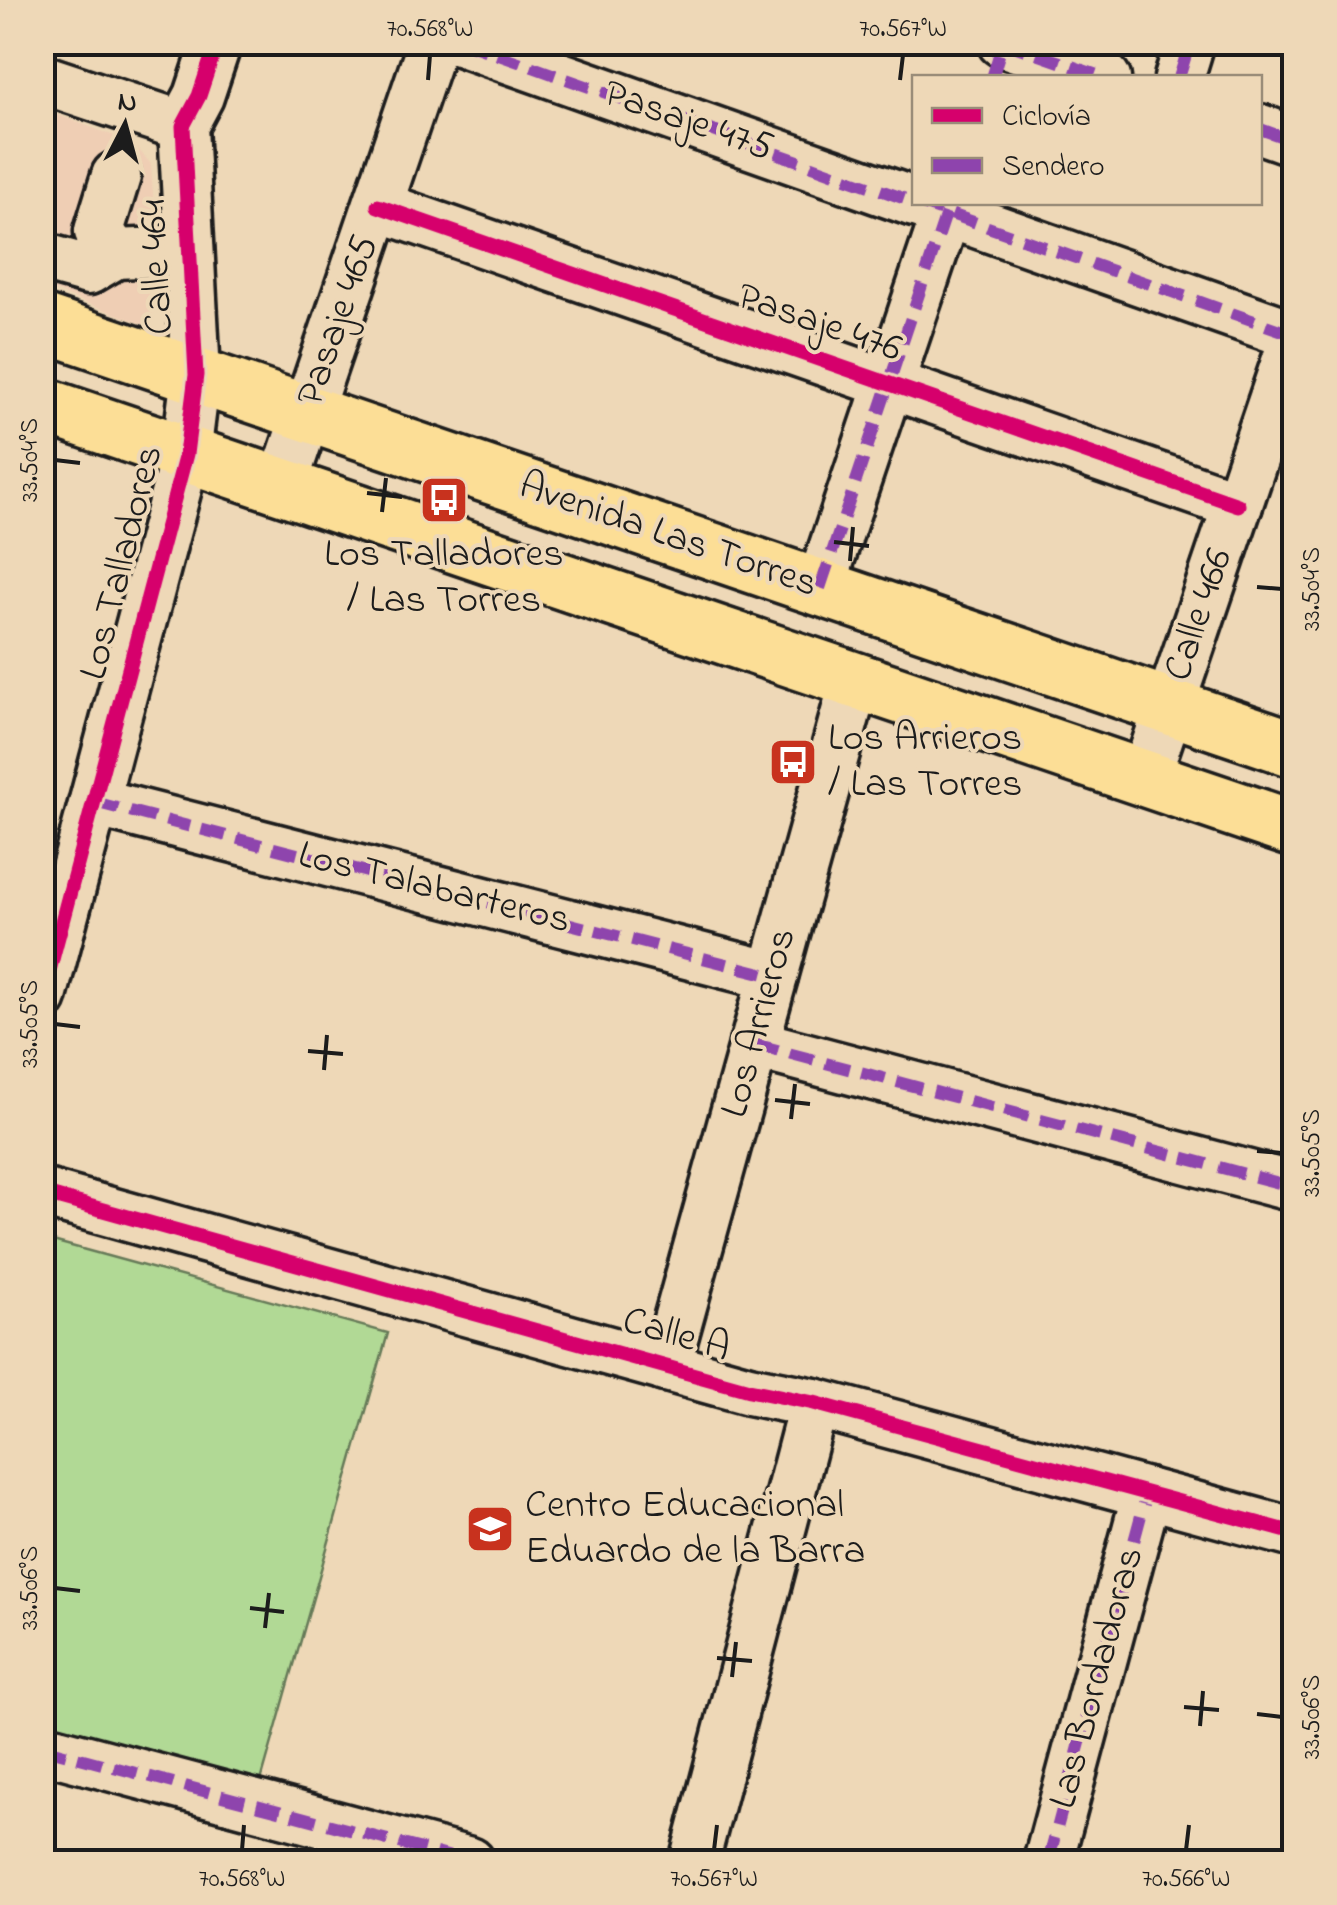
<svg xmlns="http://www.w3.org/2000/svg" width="1337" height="1905" viewBox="0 0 1337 1905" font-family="'Indie Flower',sans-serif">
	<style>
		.built { fill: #efceb4 }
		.green { fill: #b1d995; stroke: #667a58; stroke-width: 2.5 }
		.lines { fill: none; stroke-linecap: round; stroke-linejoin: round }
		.minor-casing { stroke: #1c1c1c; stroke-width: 55 }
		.major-casing { stroke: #1c1c1c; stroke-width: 62 }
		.minor { stroke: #eed8b7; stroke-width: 48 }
		.major { stroke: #fcde96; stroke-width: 55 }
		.quiet { stroke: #8e44ad; stroke-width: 12; stroke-dasharray: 25 12; stroke-linecap: butt }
		.cycleway-casing { stroke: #eed8b7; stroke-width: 21 }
		.cycleway { stroke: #d6006c; stroke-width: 15 }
		.ticks { fill: none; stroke: #1c1c1c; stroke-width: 4 }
		.labels { text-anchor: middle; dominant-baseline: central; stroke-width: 8; stroke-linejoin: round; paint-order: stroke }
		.street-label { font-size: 40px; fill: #1c1c1c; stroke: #eed8b7 }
		.poi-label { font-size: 40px; fill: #1c1c1c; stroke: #eed8b7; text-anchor: start }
		.neatline { fill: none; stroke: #1c1c1c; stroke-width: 4 }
		.ticks-label { font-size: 25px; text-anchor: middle; fill: #1c1c1c }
	</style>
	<rect width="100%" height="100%" fill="#eed8b7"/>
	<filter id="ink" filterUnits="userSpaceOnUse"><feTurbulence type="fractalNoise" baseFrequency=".01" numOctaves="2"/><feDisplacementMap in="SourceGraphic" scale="20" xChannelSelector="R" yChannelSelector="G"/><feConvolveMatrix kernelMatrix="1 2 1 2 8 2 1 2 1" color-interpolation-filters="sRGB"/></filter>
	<g filter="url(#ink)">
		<path class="built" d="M42,109L133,143L151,164L160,305L143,324L43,287Z"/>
		<path class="green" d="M42,1238L388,1333L261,1781L43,1725Z"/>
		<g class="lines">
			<g class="minor-casing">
				<g id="minor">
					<path d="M462,42L914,202"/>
					<path d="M1002,42L1106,78"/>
					<path d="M1179,78L1190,42"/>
					<path d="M42,79L183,126"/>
					<path d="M1260,129L1294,141"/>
					<path d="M917,202L1294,335"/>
					<path d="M378,206L1238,505"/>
					<path d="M115,254L99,231L116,176"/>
					<path d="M42,257L88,270L115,254L189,251"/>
					<path d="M282,486L433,42"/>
					<path d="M820,588L950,202"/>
					<path d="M1145,778L1294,339"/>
					<path d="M94,802L773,976"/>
					<path d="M42,997L186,454L196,375L183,126L199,96L217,42"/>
					<path d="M754,1044L1294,1187"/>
					<path d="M42,1193L749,1390L814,1403L1294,1533"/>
					<path d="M665,1367L855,680"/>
					<path d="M42,1748L470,1862"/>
					<path d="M694,1862L814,1403"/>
					<path d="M1048,1862L1147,1493"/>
				</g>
			</g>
			<g class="major-casing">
				<g id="major">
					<path d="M42,323L1294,749"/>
					<path d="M42,405L1294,829"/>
				</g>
			</g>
			<use href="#minor" class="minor"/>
			<use href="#major" class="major"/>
			<g class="quiet">
				<path d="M462,42L914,202"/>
				<path d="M1002,42L1106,78"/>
				<path d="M992,78L1003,42"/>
				<path d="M1179,78L1190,42"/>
				<path d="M1260,129L1294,141"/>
				<path d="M917,202L1294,335"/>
				<path d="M820,588L950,202"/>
				<path d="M94,802L773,976"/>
				<path d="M754,1044L1294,1187"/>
				<path d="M42,1748L470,1862"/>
				<path d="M1048,1862L1147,1493"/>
			</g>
			<g class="cycleway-casing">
				<g id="cycleway">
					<path d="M378,206L1238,505"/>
					<path d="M42,997L186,454L196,375L183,126L199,96L217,42"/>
					<path d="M42,1193L749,1390L814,1403L1294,1533"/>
				</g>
			</g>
			<use href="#cycleway" class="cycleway"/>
		</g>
	</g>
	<path class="ticks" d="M428,80L430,55M900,80L903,55M55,460L80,463M367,493L402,497M382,512L386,478M834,542L869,546M850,561L853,527M1257,587L1282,589M55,1024L80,1027M308,1051L343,1054M324,1070L327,1035M775,1100L810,1104M791,1119L795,1084M1257,1151L1282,1153M55,1588L80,1591M250,1608L284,1612M265,1628L269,1593M717,1658L752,1661M732,1677L736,1642M1184,1707L1219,1710M1257,1714L1282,1717M1200,1726L1203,1691M242,1850L244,1825M714,1850L717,1825M1186,1850L1189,1825"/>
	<defs>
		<g id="bus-square" transform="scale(2.5)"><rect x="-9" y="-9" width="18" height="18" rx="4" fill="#c8321e" stroke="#eed8b7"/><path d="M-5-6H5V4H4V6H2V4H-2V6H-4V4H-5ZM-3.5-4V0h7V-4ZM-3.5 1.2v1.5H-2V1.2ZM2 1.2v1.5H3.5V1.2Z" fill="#fff"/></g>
		<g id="school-square" transform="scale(2.5)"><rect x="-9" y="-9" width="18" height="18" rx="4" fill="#c8321e" stroke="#eed8b7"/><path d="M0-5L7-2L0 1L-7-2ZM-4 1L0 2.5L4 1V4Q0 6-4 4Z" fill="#fff"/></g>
	</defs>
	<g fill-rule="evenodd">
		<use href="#bus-square" x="444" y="500"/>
		<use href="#bus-square" x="793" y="762"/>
		<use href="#school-square" x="490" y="1529"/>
	</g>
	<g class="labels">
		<g class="street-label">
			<text transform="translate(688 122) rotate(19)">Pasaje 475</text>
			<text transform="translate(158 267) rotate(-93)">Calle 464</text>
			<text transform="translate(339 321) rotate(-71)">Pasaje 465</text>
			<text transform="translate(819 324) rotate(19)">Pasaje 476</text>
			<text transform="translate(668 536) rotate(19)">Avenida Las Torres</text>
			<text transform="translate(123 563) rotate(-76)">Los Talladores</text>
			<text transform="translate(1200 615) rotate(-71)">Calle 466</text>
			<text transform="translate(434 889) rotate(14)">Los Talabarteros</text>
			<text transform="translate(760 1023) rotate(-75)">Los Arrieros</text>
			<text transform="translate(676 1336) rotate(16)">Calle A</text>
			<text transform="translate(1098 1678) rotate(-75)">Las Bordadoras</text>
		</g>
		<g class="poi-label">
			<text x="444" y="555" text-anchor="middle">Los Talladores<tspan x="444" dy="46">/ Las Torres</tspan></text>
			<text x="828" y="739">Los Arrieros<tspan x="828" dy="46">/ Las Torres</tspan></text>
			<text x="525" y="1506">Centro Educacional<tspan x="525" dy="46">Eduardo de la Barra</tspan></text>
		</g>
	</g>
	<rect width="1337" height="1905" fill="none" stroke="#eed8b7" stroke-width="110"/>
	<rect x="912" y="75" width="350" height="130" fill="#eed8b7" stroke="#9a8d79" stroke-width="2.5"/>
	<rect x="932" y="108" width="50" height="15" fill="#d6006c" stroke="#9a8d79" stroke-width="2.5"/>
	<text x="1002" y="125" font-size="30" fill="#1c1c1c">Ciclovía</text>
	<rect x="932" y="158" width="50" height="15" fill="#8e44ad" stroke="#9a8d79" stroke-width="2.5"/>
	<text x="1002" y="175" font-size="30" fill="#1c1c1c">Sendero</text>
	<g transform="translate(125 125) rotate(6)" stroke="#eed8b7" stroke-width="8" paint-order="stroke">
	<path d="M0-8L18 38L0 25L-18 38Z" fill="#1c1c1c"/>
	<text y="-15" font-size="28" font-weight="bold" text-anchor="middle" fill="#1c1c1c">N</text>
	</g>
	<rect x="55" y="55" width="1227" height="1795" class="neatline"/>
	<g class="ticks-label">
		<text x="430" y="36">70.568°W</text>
		<text x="903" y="36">70.567°W</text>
		<text transform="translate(28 460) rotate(-90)" y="9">33.504°S</text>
		<text transform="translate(1310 589) rotate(-90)" y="9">33.504°S</text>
		<text transform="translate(28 1024) rotate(-90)" y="9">33.505°S</text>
		<text transform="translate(1310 1153) rotate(-90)" y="9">33.505°S</text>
		<text transform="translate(28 1588) rotate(-90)" y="9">33.506°S</text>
		<text transform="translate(1310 1717) rotate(-90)" y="9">33.506°S</text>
		<text x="242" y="1886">70.568°W</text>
		<text x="714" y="1886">70.567°W</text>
		<text x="1186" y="1886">70.566°W</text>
	</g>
</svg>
